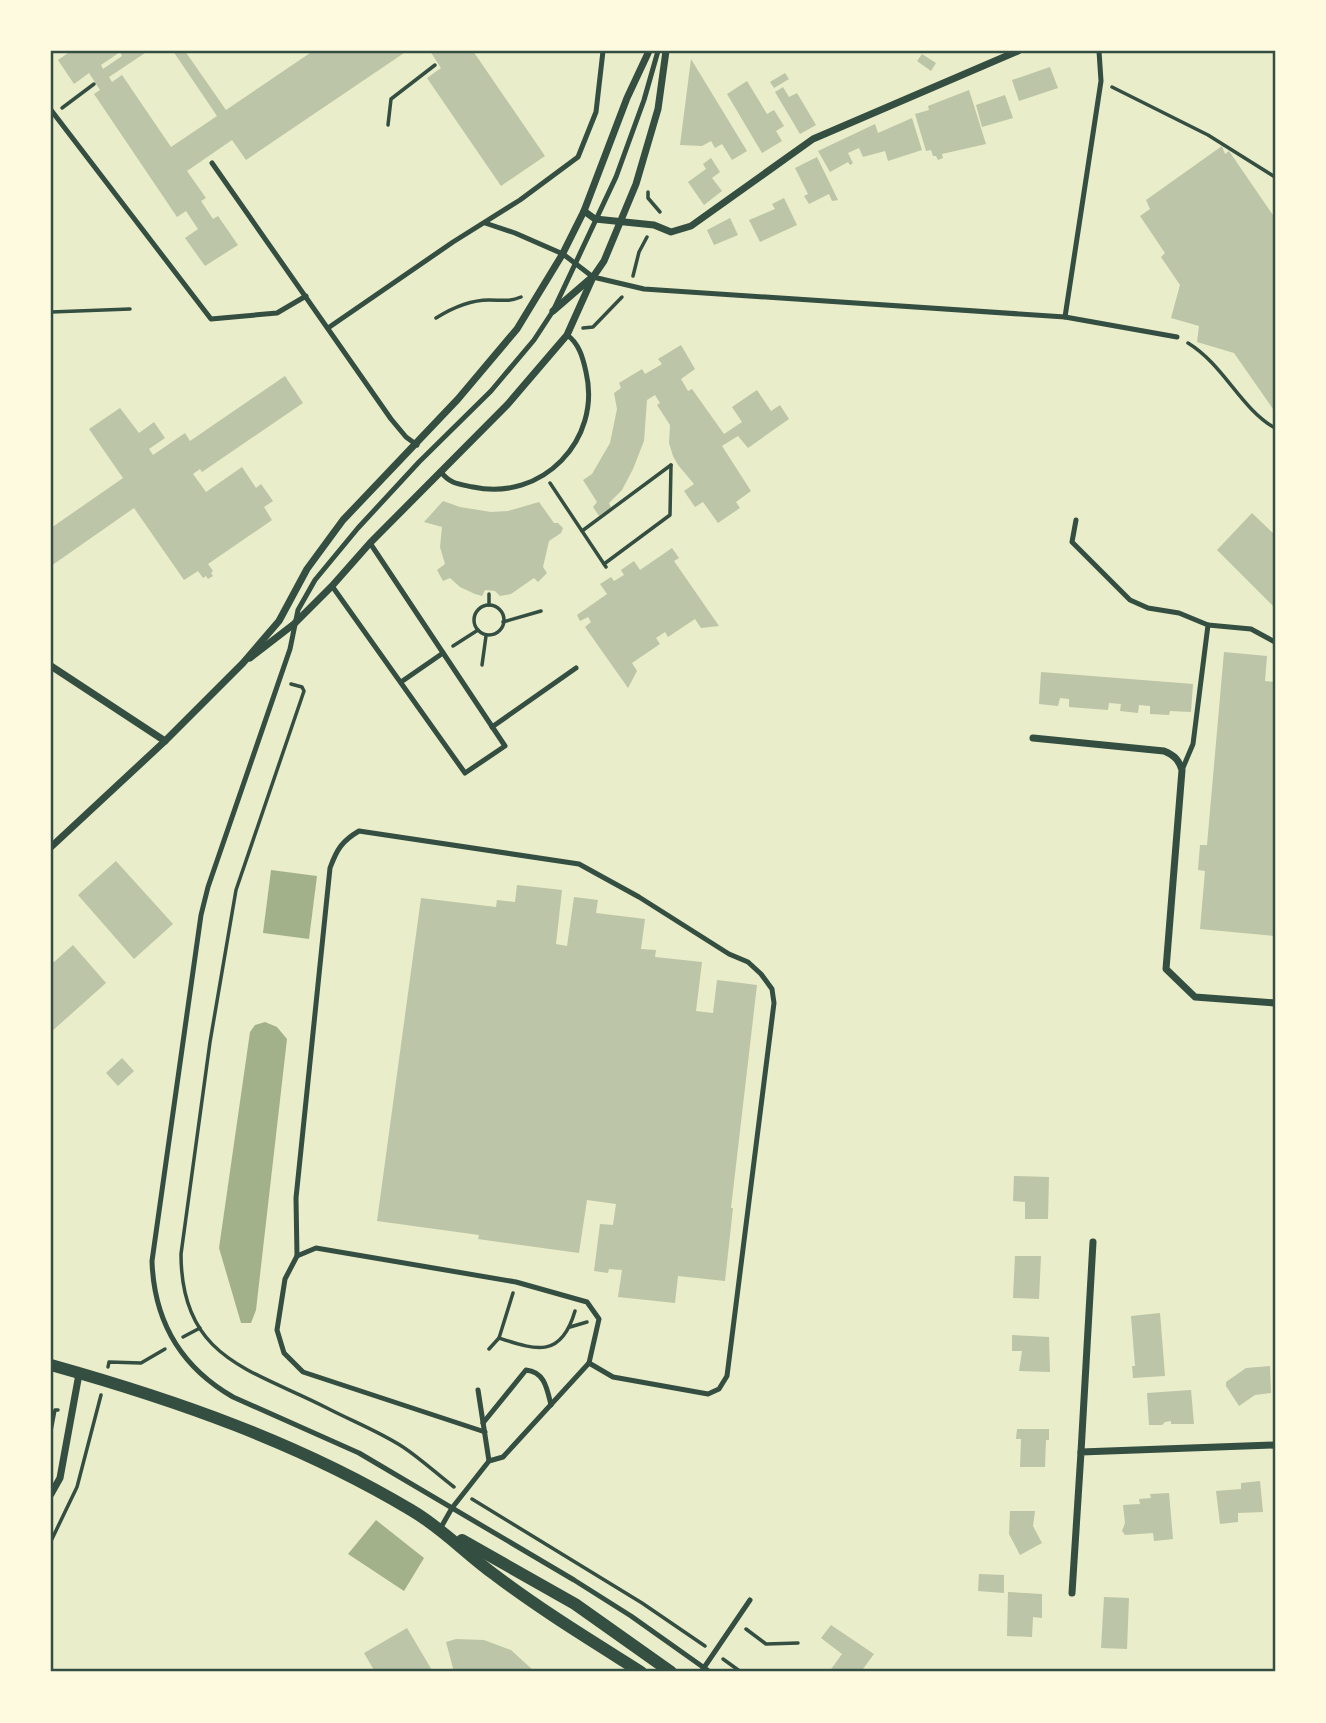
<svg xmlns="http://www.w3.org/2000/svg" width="1326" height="1723" viewBox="0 0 1326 1723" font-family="Raleway,sans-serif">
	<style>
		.water { fill: #a3b18a }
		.building { fill: #bcc5a7; fill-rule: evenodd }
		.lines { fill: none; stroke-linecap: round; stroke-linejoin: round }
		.path { stroke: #344e41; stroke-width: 3.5 }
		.service { stroke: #344e41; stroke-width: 5 }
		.minor { stroke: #344e41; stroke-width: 7 }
		.tertiary { stroke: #344e41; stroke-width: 12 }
		.neatline { fill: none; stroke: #344e41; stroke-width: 2.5 }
	</style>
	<rect width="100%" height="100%" fill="#e9edc9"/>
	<g class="water">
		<path d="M271,870L317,876L309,939L263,933Z"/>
		<path d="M265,1022L277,1027L287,1039L256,1310L251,1323H241L219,1248L250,1032L255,1025Z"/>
		<path d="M376,1520L424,1558L404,1591L348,1554Z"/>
	</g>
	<g class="building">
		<path d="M71,51H148L109,77L112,82L122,75L171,147L217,116L173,51H185L226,110L313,51H407L246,160L232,140L187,171L206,198L201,201L213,219L218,216L238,245L205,266L185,238L198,229L186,211L177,217L94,94L100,90L89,73L74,84L58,60ZM120,52L122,56L103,69L101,65Z"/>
		<path d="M430,51H473L545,156L501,186L427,78L441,68Z"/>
		<path d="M922,54L936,63L931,71L917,61Z"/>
		<path d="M691,59L747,151L732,160L722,144L715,148L711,141L702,146L680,145Z"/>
		<path d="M1050,67L1058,88L1019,101L1012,80Z"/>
		<path d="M785,73L789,79L774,88L770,82Z"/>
		<path d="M747,81L767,114L774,110L784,126L776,131L782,141L762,153L727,94Z"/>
		<path d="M783,87L789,97L797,93L816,125L800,134L775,92Z"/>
		<path d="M969,90L986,144L942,154L943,158L938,160L936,156H933L931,150L926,151L915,114L929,110L928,106Z"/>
		<path d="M1005,95L1013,118L982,127L976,105Z"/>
		<path d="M912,118L922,150L888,161L885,151L863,157L859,148L848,153L853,163L850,165L848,162L830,172L818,151L875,124L878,133Z"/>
		<path d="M1222,146L1225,154L1229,151L1275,218V408L1273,409L1234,353L1197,342L1199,326L1171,318L1180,285L1161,257L1165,253L1140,216L1150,209L1146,200Z"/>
		<path d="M817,157L838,200L832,201L829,194L809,204L804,196L808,194L795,168Z"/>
		<path d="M711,158L720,172L712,178L722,191L704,205L688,182L706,169L703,164Z"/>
		<path d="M784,198L797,225L760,242L749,220L775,209L772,204Z"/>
		<path d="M730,218L738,235L714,245L707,230Z"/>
		<path d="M681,345L695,369L681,379L688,391L692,389L724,434L742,422L732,407L757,390L771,411L780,405L789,419L748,448L738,436L722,446L751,491L736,502L740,508L718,523L703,502L695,507L684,491L694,484L678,465L673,456L669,443L670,425L657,405L660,403L655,395L647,400L644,441L633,469L622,490L609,503L611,508L599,516L593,507L597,502L583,480L592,474L610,443L617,409L614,393L621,388L619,383L642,369L645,374L662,364L658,359Z"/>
		<path d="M285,376L303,403L202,472L200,469L193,474L206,492L242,467L256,488L261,484L273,501L264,507L272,520L208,564L213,571L211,573L213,576L208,579L206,576L203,578L198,571L184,580L134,508L51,566V528L123,478L89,429L120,408L139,433L154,422L165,438L149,449L153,455L185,433L190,441Z"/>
		<path d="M443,501L460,507L491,512L508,511L539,502L554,523H558L563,528L561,533L549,541L543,567L547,573L538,582L534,578L511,594L500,596L495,591L485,590L482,596L475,594L460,587L450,578L443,581L437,570L445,564L440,547L442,527L424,522Z"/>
		<path d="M1252,513L1275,535V608L1217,550Z"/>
		<path d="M672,548L679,558L674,561L719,626L701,628L695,619L668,637L665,632L656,638L660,644L632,663L637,671L628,688L585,627L591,622L588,617L580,621L577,615L607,594L600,584L611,577L614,581L624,575L621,570L634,561L640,570Z"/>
		<path d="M1224,652L1267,656L1265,681L1275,682V936L1200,929L1205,871L1198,870L1200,845H1207Z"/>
		<path d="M1041,672L1193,684L1191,712L1170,711L1169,715L1150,714V706L1139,705L1138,713L1120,711L1121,704L1109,703L1108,710L1069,707V699L1060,698L1058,706L1039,704Z"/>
		<path d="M116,861L173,924L134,959L78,895Z"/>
		<path d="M517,885L562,890L556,944L567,946L574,897L598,900L596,913L645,919L641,949L656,950L655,957L702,962L696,1011L713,1013L717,980L757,985L731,1208H733L725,1281L678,1276L675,1303L618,1297L622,1270L609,1269L608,1273L594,1271L600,1224L613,1225L616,1204L587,1200L579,1253L478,1239L479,1235L377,1221L421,898L496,907L497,900L515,902Z"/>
		<path d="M73,945L106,983L51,1032V959L54,962Z"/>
		<path d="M122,1058L134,1071L118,1086L106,1073Z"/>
		<path d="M1014,1176L1049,1177L1048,1219H1025V1202L1013,1201Z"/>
		<path d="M1015,1256H1041L1039,1299L1013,1298Z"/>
		<path d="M1160,1313L1165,1376L1133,1378L1132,1366H1135L1131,1316Z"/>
		<path d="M1012,1335L1049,1337L1050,1372L1019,1371L1022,1351H1012Z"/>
		<path d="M1270,1366L1271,1393L1255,1395L1239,1406L1226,1386V1382L1246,1368Z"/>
		<path d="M1191,1390L1194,1424H1171V1421L1165,1422L1162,1425H1149L1147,1393Z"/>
		<path d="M1017,1429H1049V1440H1046L1045,1467H1020L1021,1439H1016Z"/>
		<path d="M1260,1481L1263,1512L1238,1513V1522L1220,1524L1216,1491L1241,1489V1483Z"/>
		<path d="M1169,1493L1173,1539L1154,1541L1153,1533L1125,1535L1122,1531L1125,1523L1123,1505L1140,1504L1139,1499L1151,1498L1150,1494Z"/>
		<path d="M1010,1511H1035L1033,1526L1042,1543L1020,1555L1009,1534Z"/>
		<path d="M979,1574L1004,1575V1593L978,1591Z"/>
		<path d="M1008,1592L1042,1594V1618L1033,1617L1032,1637L1007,1636Z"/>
		<path d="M1104,1597L1129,1598L1127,1649L1101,1648Z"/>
		<path d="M831,1625L874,1654L863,1669L867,1672H829L842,1654L821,1638Z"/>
		<path d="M407,1628L433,1672H375L364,1653Z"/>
		<path d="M456,1639L484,1640L511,1650L535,1672H454L446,1642Z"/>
	</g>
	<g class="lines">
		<g class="path">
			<path d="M1112,87L1208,135L1275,177"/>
			<path d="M62,108L94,84"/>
			<path d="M388,125L391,99L435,65"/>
			<path d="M648,192V198L660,212"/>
			<path d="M633,276L639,252L647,237"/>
			<path d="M51,312L130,309"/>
			<path d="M436,318C452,308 469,300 489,300C502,300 509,302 521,297"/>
			<path d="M583,328L593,327L622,297"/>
			<path d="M1188,343C1224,365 1241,409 1275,428"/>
			<path d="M550,483L606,567"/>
			<path d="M582,531L671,465"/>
			<path d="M604,564L670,515L671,465"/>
			<path d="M489,605V594"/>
			<circle cx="489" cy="620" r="15"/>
			<path d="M503,622L541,611"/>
			<path d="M453,646L478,630"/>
			<path d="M482,665L486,636"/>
			<path d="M291,684L302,687L304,691L236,890L210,1042L181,1254C181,1359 251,1369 327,1408C352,1421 380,1432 403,1447C421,1459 437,1474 454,1487"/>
			<path d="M570,1327L587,1322"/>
			<path d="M183,1337L200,1328"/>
			<path d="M499,1338L513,1293"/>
			<path d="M489,1349L499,1338C536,1350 561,1359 575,1311"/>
			<path d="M108,1367L109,1362L141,1363L165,1349"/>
			<path d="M51,1431L55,1410H58"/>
			<path d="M472,1499L642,1603L705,1646"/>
			<path d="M51,1541L77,1487L101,1395"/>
			<path d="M746,1629L766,1644L798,1643"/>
			<path d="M723,1659L741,1672"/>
		</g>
		<g class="service">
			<path d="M658,51L644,100L616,177L553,311L534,340L491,391L419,462L358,528L315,580L298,610L290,649L208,887L201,915L152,1261C154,1321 181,1367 233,1397L359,1453L574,1580L631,1616L710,1672"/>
			<path d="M51,110L211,319L277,313L306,296"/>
			<path d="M212,163L391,419L406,437L417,445"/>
			<path d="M485,223L515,233L563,254L593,277L644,289L1065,317L1177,337"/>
			<path d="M1065,317L1101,81L1099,51"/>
			<path d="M328,328L453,242L520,200L578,157L596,112L603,51"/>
			<path d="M441,472C450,484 459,484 473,487C542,502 602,440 586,372C583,358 579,343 567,335"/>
			<path d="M1076,520L1072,542L1130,600L1148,608L1179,613L1208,625L1193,744L1182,770"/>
			<path d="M332,586L465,773L505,746L370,543"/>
			<path d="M1208,625L1251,629L1275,642"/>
			<path d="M401,682L443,653"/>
			<path d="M492,727L576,668"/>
			<path d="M297,1256L316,1248L516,1282L587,1302L599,1319L589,1363"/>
			<path d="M478,1390L489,1461"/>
			<path d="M483,1423L526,1370C545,1372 547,1389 551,1405"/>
			<path d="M440,1529L452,1508L489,1461L503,1457L589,1363L613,1377L708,1394L719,1389L727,1376L774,1003L772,989L761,974L748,962L729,954L639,897L579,864L359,831C342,841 337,849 330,868L296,1198L297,1256L285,1279L277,1330L284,1353L303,1372L485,1432"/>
			<path d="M701,1672L750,1600"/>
		</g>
		<g class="minor">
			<path d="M584,211L595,219L654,225L671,232L691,226L813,139L1018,51"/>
			<path d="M553,311L590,279"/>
			<path d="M250,658L294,624L332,586L370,543L508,404L567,335L593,277L604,261L636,184L658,109L666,51"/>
			<path d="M51,666L165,741"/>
			<path d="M1033,738L1164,751C1174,755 1179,760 1182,770L1166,969L1195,997L1275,1003"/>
			<path d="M51,847L165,741L243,663L279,621L307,569L343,520L458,399L517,329L562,255L584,211L627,98L649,51"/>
			<path d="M1081,1452L1093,1242"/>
			<path d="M51,1494L60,1478L79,1374"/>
			<path d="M1072,1593L1081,1452L1275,1445"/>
		</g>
		<g class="tertiary">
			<path d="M51,1365C176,1400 299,1443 411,1510C442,1528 466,1554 495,1575C541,1610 592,1641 641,1672"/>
			<path d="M462,1540L575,1604L671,1672"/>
		</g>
	</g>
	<rect width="1326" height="1723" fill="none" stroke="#fefae0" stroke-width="105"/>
	<rect x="52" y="52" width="1222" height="1618" class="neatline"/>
</svg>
